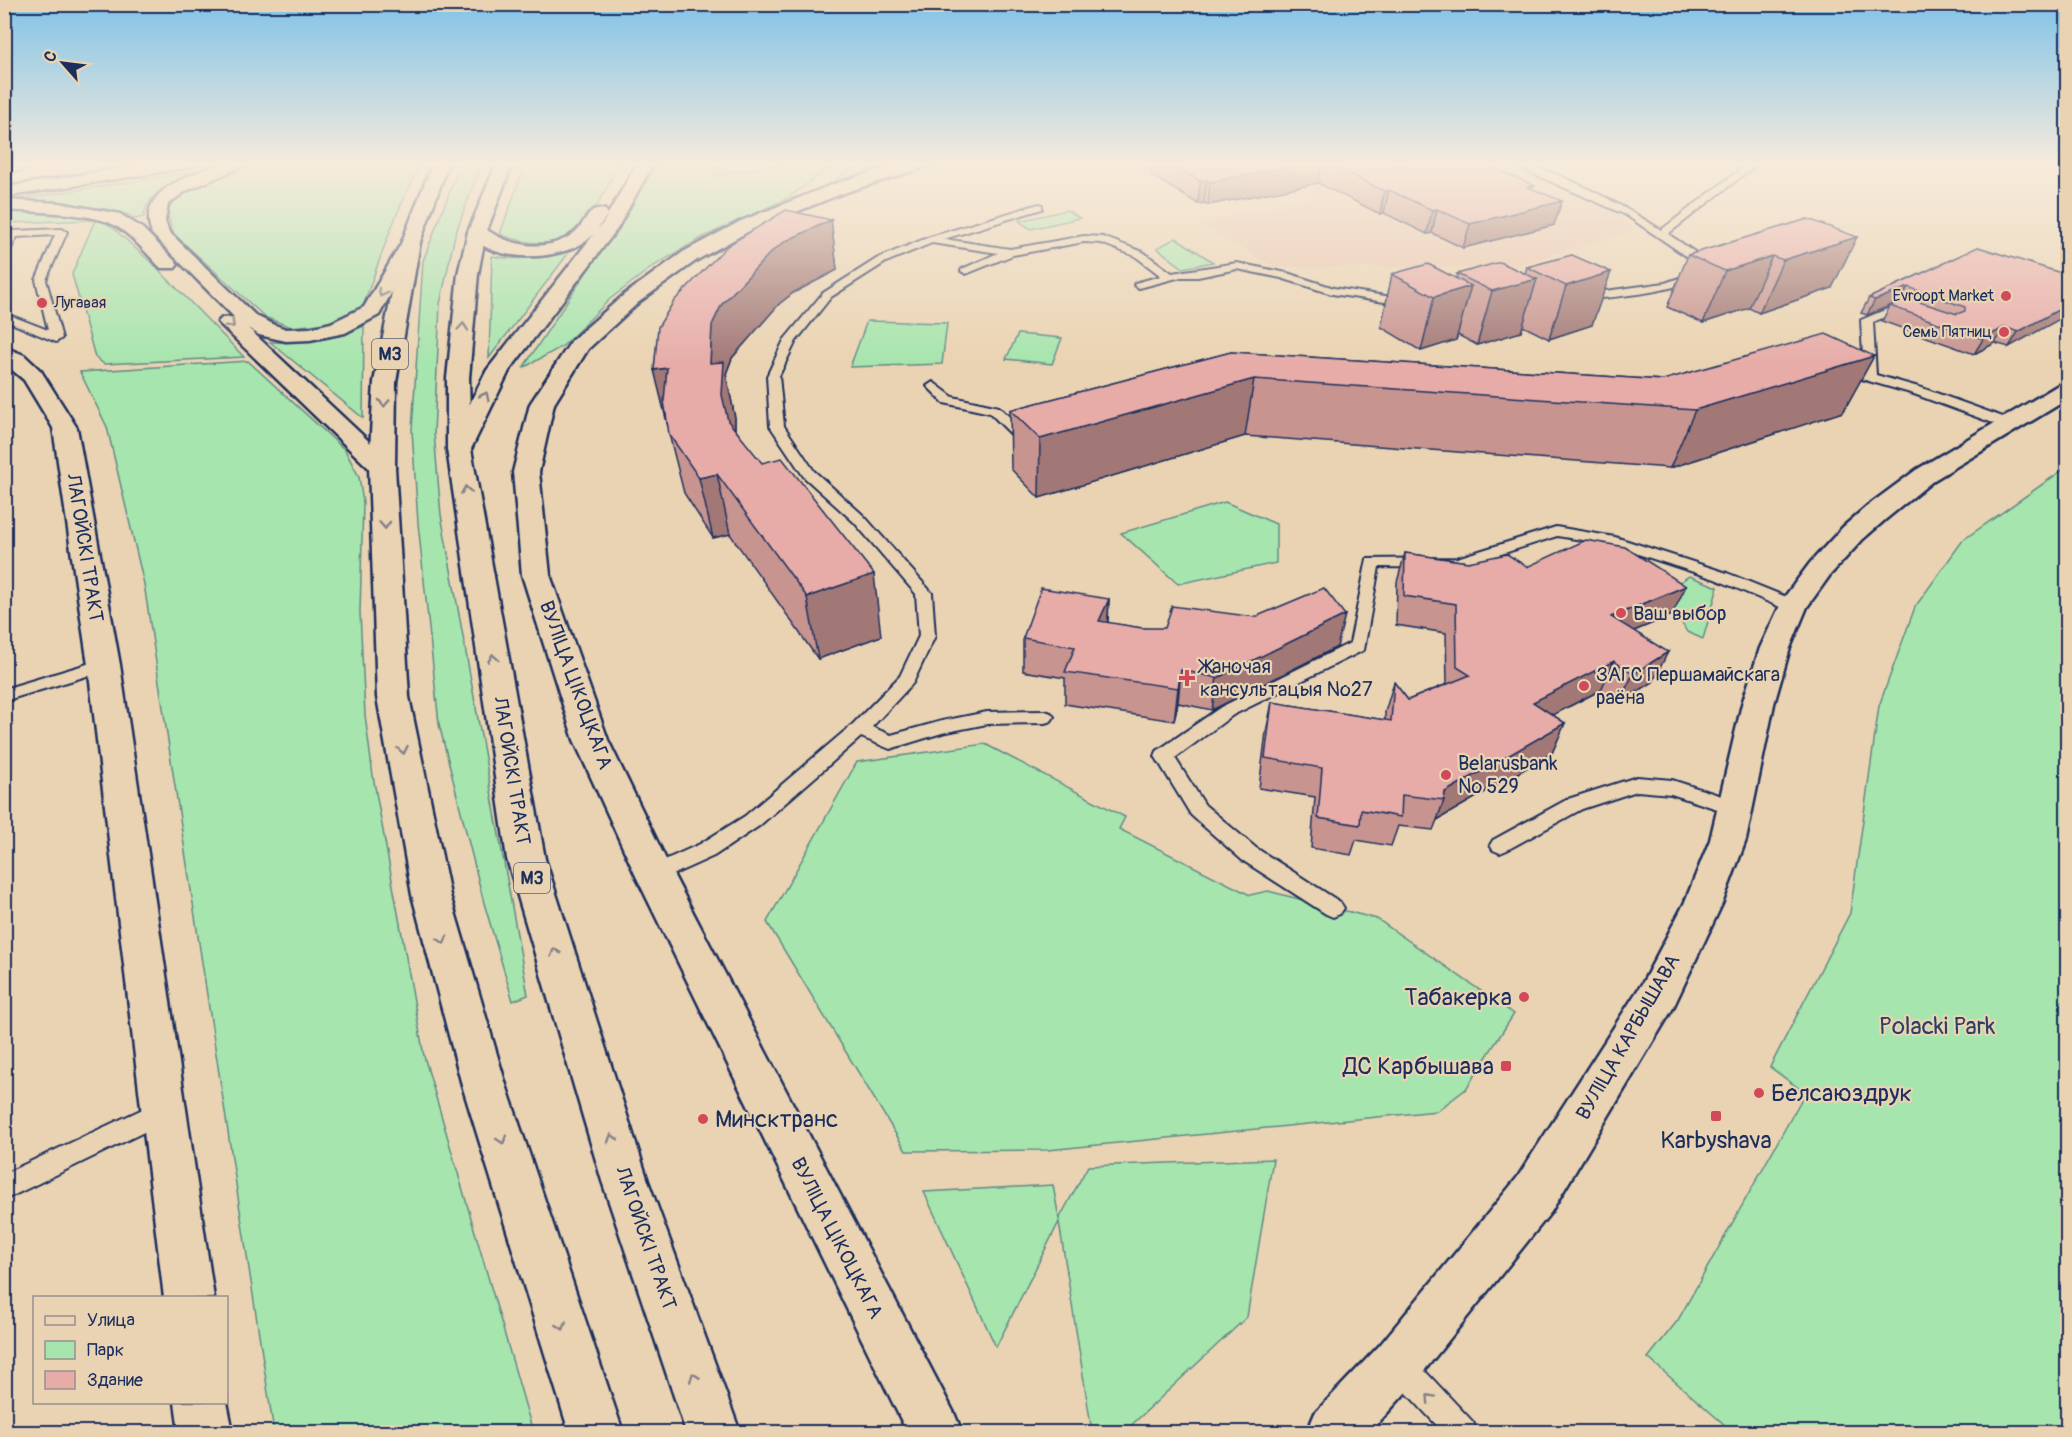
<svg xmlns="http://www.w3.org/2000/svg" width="2072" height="1437" viewBox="0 0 2072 1437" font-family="Pangolin,sans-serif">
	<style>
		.built { fill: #e9c7af }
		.green { fill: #a6e5ad; stroke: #608a86; stroke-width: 1.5 }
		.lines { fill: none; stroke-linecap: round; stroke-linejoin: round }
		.service-casing { stroke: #1b2f5e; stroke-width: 4 }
		.minor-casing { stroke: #1b2f5e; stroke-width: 5 }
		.secondary-casing { stroke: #1b2f5e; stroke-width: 5 }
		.primary-casing { stroke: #1b2f5e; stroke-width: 5 }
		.trunk-casing { stroke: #1b2f5e; stroke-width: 5 }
		.service { fill: #ead3b2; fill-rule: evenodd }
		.minor { fill: #ead3b2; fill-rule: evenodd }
		.secondary { fill: #ead3b2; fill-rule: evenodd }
		.primary { fill: #ead3b2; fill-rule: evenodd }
		.trunk { fill: #ead3b2; fill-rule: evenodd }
		.wall { fill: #c79490; stroke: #1b2f5e; stroke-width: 1.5 }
		.shaded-wall { fill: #a27876; stroke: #1b2f5e; stroke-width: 1.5 }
		.building { fill: #e7aca8; stroke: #1b2f5e; stroke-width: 1.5 }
		.oneway { stroke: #828188 }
		.poi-dot { fill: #d1495b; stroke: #ead3b2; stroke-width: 2 }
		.labels { text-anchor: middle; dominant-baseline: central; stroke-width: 4.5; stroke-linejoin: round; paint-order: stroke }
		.far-poi-label { font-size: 16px; fill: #1b2f5e; stroke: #ead3b2; text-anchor: end }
		.shield { fill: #ead3b2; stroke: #596077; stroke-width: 1.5 }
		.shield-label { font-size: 18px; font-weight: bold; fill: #1b2f5e }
		.street-label { font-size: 20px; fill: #1b2f5e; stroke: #ead3b2 }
		.poi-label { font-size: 20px; fill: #1b2f5e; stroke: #ead3b2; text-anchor: start }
		.near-poi-label { font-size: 24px; fill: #1b2f5e; stroke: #ead3b2; text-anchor: end }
		.near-park-label { font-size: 24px; fill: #294166; stroke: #ead3b2 }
	</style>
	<rect width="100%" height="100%" fill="#ead3b2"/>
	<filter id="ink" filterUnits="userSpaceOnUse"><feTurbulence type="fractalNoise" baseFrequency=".0167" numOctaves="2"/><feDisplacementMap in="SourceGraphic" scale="12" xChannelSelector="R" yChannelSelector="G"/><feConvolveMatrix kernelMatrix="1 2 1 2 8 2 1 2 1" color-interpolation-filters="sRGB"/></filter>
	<g filter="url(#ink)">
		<path class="built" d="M1388,162H1490L1531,174L1615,212L1635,230L1511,267H1275L1198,224L1310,197L1321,177Z"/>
		<g class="green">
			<path d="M253,162H423C396,207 380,259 362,309L346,318L328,323L291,327L265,317L174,234L167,214L172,199L192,185Z"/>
			<path d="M461,162H482L455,235L440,304L434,433L441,515L528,995L513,1001L484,903L439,724L418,523L412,430L423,261Z"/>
			<path d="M526,162H620C611,178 594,215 583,227C562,249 525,245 500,234Z"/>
			<path d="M659,162H715V175L793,162H837L788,198L701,238L652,267L610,299L563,346L523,368Z"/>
			<path d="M860,162H917L820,191Z"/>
			<path d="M206,170C185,179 145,190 144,217L135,219L126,214L107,209L14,200Z"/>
			<path d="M4,208L60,211L103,219L155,266L244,357L104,364L95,357L72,274L95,220L5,223Z"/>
			<path d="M1067,210L1080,218L1031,229L1019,221Z"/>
			<path d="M1176,238L1213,262L1183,268L1157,248Z"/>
			<path d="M570,251L489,358L492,256C518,261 544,258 570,251Z"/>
			<path d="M867,321L947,323L942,364L850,367Z"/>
			<path d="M364,326L363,418L270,342C304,344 333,340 364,326Z"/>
			<path d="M1018,334L1062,338L1052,364L1006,359Z"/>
			<path d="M248,361L345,450L359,477L363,503L360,612L365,715L373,776L398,913L424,1056L533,1432H274L144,584L107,427L80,372Z"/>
			<path d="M2067,467V1432H1733L1648,1358L1678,1320L1805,1093L1770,1067L1850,913L1879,706L1915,607L1963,540Z"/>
			<path d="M1225,502L1276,524V563L1178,584L1121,533Z"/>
			<path d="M1689,576L1718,587L1703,639L1687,632L1664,592Z"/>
			<path d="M985,744L1125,817L1119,829L1250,895L1268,891L1377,919L1514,1014L1466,1089L1437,1111L1048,1150L906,1151L767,922L857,762Z"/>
			<path d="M1273,1159L1247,1317L1124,1432H1092L1059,1222L996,1347L924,1192L1053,1185L1059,1219L1088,1166Z"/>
		</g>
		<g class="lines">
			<g class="service-casing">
				<g id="service">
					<path d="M1507,162C1545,162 1628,208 1661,230L1750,162H1760L1668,234L1717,267V271C1673,293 1626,296 1579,300L1575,299V295L1665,283L1705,269L1626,215Z"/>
					<path d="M1039,204L1042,205V209L944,239L1010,249L1084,236L1103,237L1143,252L1172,273L1237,263L1287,273L1334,288L1411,300L1417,303L1411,306L1332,294L1281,278L1237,269L1198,277H1181L1139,288L1134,285L1135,283L1161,276L1135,256L1101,243L1084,242L1013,255L966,274L961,271L962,269L998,253L932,243L886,262L831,297L796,341L779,376L784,426L814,471L864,516L932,593L935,636L913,683L872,727L891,735L942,721L987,712L1045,711L1051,713L1054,717L1051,721L1045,723L987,724L942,733L890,749L861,737L759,826L714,856L661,880L654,882L647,880L644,874L647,868L700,844L745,816L853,724L900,676L919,636L916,594L854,522L804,477L770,426L767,376L784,340L823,293L878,258L927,238Z"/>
					<path d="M62,229L67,232L46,280L62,338L56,342L4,320V313L48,330L36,280L55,235L17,237L8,254L4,255V242L10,232L14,231Z"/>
					<path d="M1899,304L1914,310L1908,313L1899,311L1873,322L1876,375L1922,388L2014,421L2016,424L2014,427H2004L1914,394L1837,372L1835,369L1841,365L1864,372L1861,320Z"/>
					<path d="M933,382L953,397L999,407L1026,433H1035L1037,436L1028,441H1018L990,413L944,403L927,386Z"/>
					<path d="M1556,527L1615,537L1727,573L1799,602L1801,606L1793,611L1787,610L1715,579L1607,544L1557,536L1458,568L1379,567L1364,650L1233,715L1175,758L1205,805L1256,848L1340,902L1344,908L1340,914L1333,917L1326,914L1242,860L1191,815L1155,756L1157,751L1221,707L1350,643L1367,559L1457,558Z"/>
					<path d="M104,659L110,661L113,665L110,669L4,701V689Z"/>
					<path d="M1637,777L1672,780L1743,803L1746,808L1743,813L1736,815L1671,794L1637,791L1582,809L1507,850L1500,853L1493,850L1490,845L1493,840L1568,799Z"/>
					<path d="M164,1099L173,1102L176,1110L173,1118L4,1200V1174Z"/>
					<path d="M1399,1350L1409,1354L1473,1422L1478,1432H1443L1389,1374L1385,1364L1389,1354Z"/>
				</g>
			</g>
			<g class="minor-casing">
				<g id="minor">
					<path d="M907,162H934L932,165L846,192L753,229L697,260L639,302L588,349L554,404L539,472L550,575L608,740L673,874L954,1413L962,1432H907L635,874L574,740L522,575L513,472L530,404L572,340L625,294L683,252L741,221L834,184Z"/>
					<path d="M4,347L24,355L41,371L77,428L120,665L214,1298H164L88,665L53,428L24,380L4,363Z"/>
					<path d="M226,1397L233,1432H179L175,1402H226Z"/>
				</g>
			</g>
			<g class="secondary-casing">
				<path id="secondary" d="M2068,382V399L1934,480L1886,519L1863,539L1830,575L1807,607L1790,648L1774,704L1746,840L1722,904L1673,1008L1551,1212L1416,1381L1370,1432H1307L1315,1413L1380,1345L1517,1178L1643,982L1684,904L1710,840L1742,704L1760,648L1783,599L1810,563L1843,527L1866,507L1916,470L2060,384Z"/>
			</g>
			<g class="primary-casing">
				<g id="primary">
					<path d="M477,226L484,228L486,232L478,274L469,378L471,449L545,859L648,1181L740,1432H686L602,1181L507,859L447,449V378L458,274L468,232L470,228Z"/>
					<path d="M411,236L418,238L420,242L396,382L395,467L409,697L450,895L506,1085L623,1432H569L462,1085L412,895L377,697L369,467L374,382L402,242L404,238Z"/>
				</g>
			</g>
			<g class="trunk-casing">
				<g id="trunk">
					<path d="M12,162H39L37,165L4,175V165Z"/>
					<path d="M158,162H199L191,167L4,197L6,187Z"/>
					<path d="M224,162H247L245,165L186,191L168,204L165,221L169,232L256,316L275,325L286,329L310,328L331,323L364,307L402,242L433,162H449L420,242L379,315L345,333L310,340L286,341L259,335L248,328L391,462L395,467L391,472L382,475L373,472L222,326L218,322L222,318L234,317L152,234C135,188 192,176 224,162Z"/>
					<path d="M497,162H513L487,230C512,247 549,253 574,233C582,227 585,217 592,211C596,208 601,209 605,210L608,214L597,230L603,223L638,162H654L617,229L509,371L471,449L468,454L459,456L450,454L447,449L487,370L594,234C568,262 491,266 468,232Z"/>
					<path d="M4,200L59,203L120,214L142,228L178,264L175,268H161C146,253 128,230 108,222C79,212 35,212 4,210Z"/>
				</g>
			</g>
			<use href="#service" class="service"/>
			<use href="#minor" class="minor"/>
			<use href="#secondary" class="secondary"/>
			<use href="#primary" class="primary"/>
			<use href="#trunk" class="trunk"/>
		</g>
		<g class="wall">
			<path d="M1152,162H1439L1534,190L1554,225L1463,248L1432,233L1427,234L1384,213L1380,214L1318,183L1208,205L1204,203L1198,204L1151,175Z"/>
			<path d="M1808,219L1832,288L1759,313L1749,308L1703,323L1667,307L1688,255Z"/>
			<path d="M831,220L837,270L793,293L779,304L732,358L726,374L735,418V429L881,636L818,659L730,534L713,538L684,493L669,434Z"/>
			<path d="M1978,247L2067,275L2009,347L1995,343L1974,354L1882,321L1890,306L1867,315L1861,313L1869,298Z"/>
			<path d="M1572,255L1592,325L1549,339L1523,326L1521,332L1477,345L1458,335L1456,340L1421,351L1381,327L1392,274L1456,279L1457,274L1525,273L1527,267Z"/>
			<path d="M1231,352L1663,380L1874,356L1843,412L1670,468L1245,436L1039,498L1011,469L1010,410Z"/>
			<path d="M1405,553L1468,562L1527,567L1672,615L1634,631L1653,682L1619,703L1601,690L1553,715L1565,723L1552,753L1437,820L1433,830L1398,826L1391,846L1356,840L1351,855L1311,848L1315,797L1259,788L1266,732L1272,702L1385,720V712L1394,682L1408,700L1447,684L1446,633L1396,625L1397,582Z"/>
			<path d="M1109,599L1108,623L1142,628L1337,647L1212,710L1178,703L1174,721L1065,704V678L1023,671V638Z"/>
		</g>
		<g class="shaded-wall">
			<path d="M1314,162H1322L1318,183L1208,205L1210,182Z"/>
			<path d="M1207,180L1204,203L1198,204L1200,181Z"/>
			<path d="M1389,190L1384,213L1380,214L1384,191Z"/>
			<path d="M1562,201L1554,225L1463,248L1470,224Z"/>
			<path d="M1437,209L1432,233L1427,234L1432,210Z"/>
			<path d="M831,220L837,270L793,293L779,304L732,358L726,374L735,418L734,452L710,363L712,325L722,304L771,252L786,241Z"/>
			<path d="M1857,237L1832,288L1759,313L1783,260Z"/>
			<path d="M1772,256L1749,308L1703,323L1725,271Z"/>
			<path d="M1611,272L1592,325L1549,339L1566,286Z"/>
			<path d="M1537,279L1521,332L1477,345L1492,291Z"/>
			<path d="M1471,286L1456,340L1421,351L1434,297Z"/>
			<path d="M1908,287L1900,302L1867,315L1875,300Z"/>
			<path d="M2067,305V315L2009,347L2018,332Z"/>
			<path d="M2005,327L1995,343L1974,354L1983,339Z"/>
			<path d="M1874,356L1843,412L1670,468L1695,410Z"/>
			<path d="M667,368L668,427L654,370Z"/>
			<path d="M1254,379L1245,436L1039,498L1040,439Z"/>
			<path d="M717,474L730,534L713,538L699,478Z"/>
			<path d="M874,574L881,636L818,659L807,597Z"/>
			<path d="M1686,586L1672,615L1598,646L1611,617Z"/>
			<path d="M1109,599L1107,631L1099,621Z"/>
			<path d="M1345,615L1337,647L1212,710L1217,678Z"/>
			<path d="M1668,652L1653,682L1619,703L1633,674Z"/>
			<path d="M1614,661L1601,690L1521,731L1533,702Z"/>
			<path d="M1181,670L1178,703L1174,721L1178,688Z"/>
			<path d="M1565,723L1552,753L1437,820L1444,800L1445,792Z"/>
		</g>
		<g class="building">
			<path d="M1168,162H1314L1210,182L1207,180L1200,181Z"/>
			<path d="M1325,162H1389L1396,165L1407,164L1408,162H1480L1535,186L1528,187L1562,201L1470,224L1437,209L1432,210L1389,190L1384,191Z"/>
			<path d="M786,210L831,220L786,241L771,252L722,304L712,325L710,363L724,362L722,395L728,421L762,463L782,458L874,574L807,597L717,474L699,478L669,434L664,401L667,368L654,370L658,327L674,301L727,246Z"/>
			<path d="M1808,219L1857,237L1783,260L1772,256L1725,271L1688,255Z"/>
			<path d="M1978,247L2067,275V305L2018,332L2005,327L1983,339L1890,306L1907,298L1957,314L1965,311V307L1908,287L1875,300L1869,298Z"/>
			<path d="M1572,255L1611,272L1566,286L1527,267Z"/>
			<path d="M1500,262L1537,279L1492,291L1457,274Z"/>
			<path d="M1428,264L1471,286L1434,297L1392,274Z"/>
			<path d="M1826,334L1874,356L1695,410L1254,379L1040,439L1010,410L1231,352L1663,380Z"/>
			<path d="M1586,540L1625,547L1686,586L1611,617L1668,652L1633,674L1614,661L1533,702L1565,723L1445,792L1444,800L1402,795L1401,817L1361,810L1360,825L1318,818L1322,768L1265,758L1272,702L1391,721L1394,682L1408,700L1470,675L1457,667L1456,604L1404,596L1405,553L1468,562L1507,554L1527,567Z"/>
			<path d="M1041,588L1109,599L1099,621L1142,628H1165L1172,606L1255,617L1324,588L1345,615L1217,678L1181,670L1178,688L1065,672L1075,647L1023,638Z"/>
		</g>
		<defs><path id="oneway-chevron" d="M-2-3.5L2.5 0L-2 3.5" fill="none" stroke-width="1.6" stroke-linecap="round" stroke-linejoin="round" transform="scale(1.5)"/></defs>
		<g class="oneway">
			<use href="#oneway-chevron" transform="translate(382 293) rotate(119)"/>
			<use href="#oneway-chevron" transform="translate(231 324) rotate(44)"/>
			<use href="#oneway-chevron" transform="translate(463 327) rotate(-85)"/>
			<use href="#oneway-chevron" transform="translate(485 396) rotate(-64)"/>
			<use href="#oneway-chevron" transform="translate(384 403) rotate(92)"/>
			<use href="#oneway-chevron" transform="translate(466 490) rotate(-99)"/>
			<use href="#oneway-chevron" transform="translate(385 525) rotate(87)"/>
			<use href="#oneway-chevron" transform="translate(493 658) rotate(-99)"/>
			<use href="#oneway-chevron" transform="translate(403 750) rotate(79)"/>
			<use href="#oneway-chevron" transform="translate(443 940) rotate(74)"/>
			<use href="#oneway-chevron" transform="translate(555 952) rotate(-107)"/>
			<use href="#oneway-chevron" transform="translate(612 1138) rotate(-107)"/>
			<use href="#oneway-chevron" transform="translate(502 1140) rotate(72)"/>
			<use href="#oneway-chevron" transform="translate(562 1326) rotate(72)"/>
			<use href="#oneway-chevron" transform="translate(694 1377) rotate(-109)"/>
			<use href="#oneway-chevron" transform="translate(1430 1398) rotate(-133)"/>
		</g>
	</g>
	<linearGradient id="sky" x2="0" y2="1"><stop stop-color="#82c3e7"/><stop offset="0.45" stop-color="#f6ebdc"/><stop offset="1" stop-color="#f6ebdc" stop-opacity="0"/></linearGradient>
	<rect width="2072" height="364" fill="url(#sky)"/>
	<g class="poi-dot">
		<circle cx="2006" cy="296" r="6"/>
		<circle cx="42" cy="303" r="6"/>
		<circle cx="2004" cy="332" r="6"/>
		<circle cx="1621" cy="613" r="6"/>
		<path d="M1184 669h6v6h6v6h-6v6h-6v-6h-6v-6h6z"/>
		<circle cx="1584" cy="686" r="6"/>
		<circle cx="1446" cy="775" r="6"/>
		<circle cx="1524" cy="997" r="6"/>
		<rect x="1500" y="1060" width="12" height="12" rx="3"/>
		<circle cx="1759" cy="1093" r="6"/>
		<rect x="1710" y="1110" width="12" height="12" rx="3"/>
		<circle cx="703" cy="1119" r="6"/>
	</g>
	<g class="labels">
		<g class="far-poi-label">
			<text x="1994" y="296">Evroopt Market</text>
			<text x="54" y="303" text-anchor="start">Лугавая</text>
			<text x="1992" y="332">Семь Пятниц</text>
		</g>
		<g class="shield">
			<rect x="372" y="339" width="36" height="30" rx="4.5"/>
			<rect x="514" y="863" width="36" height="30" rx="4.5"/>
		</g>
		<g class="shield-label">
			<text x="390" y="354">М3</text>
			<text x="532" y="878">М3</text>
		</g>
		<g class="street-label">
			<text transform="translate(85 548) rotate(81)">ЛАГОЙСКІ ТРАКТ</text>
			<text transform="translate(576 685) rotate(70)">ВУЛІЦА ЦІКОЦКАГА</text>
			<text transform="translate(512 771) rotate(81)">ЛАГОЙСКІ ТРАКТ</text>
			<text transform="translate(1628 1037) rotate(-60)">ВУЛІЦА КАРБЫШАВА</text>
			<text transform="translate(646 1238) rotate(71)">ЛАГОЙСКІ ТРАКТ</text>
			<text transform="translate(837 1238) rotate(63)">ВУЛІЦА ЦІКОЦКАГА</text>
		</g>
		<g class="poi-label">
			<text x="1633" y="613">Ваш выбор</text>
			<text x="1200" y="666">Жаночая<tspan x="1200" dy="23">кансультацыя №27</tspan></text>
			<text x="1596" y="674">ЗАГС Першамайскага<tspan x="1596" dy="23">раёна</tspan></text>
			<text x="1458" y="763">Belarusbank<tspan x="1458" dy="23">№ 529</tspan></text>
		</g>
		<g class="near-poi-label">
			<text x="1512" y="997">Табакерка</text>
			<text x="1494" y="1066">ДС Карбышава</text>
			<text x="1771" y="1093" text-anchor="start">Белсаюздрук</text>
			<text x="715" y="1119" text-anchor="start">Минсктранс</text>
			<text x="1716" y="1140" text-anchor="middle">Karbyshava</text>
		</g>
		<g class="near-park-label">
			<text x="1937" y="1026">Polacki Park</text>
		</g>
	</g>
	<rect width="2072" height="1437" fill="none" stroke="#ead3b2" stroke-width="24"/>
	<rect x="12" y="12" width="2048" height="1413" fill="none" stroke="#1b2f5e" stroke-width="2" filter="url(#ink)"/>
	<rect x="33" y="1296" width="195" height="108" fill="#ead3b2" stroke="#979190" stroke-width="1.5"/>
	<rect x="45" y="1316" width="30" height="9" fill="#ead3b2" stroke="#979190" stroke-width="1.5"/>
	<text x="87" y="1326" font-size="18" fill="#1b2f5e">Улица</text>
	<rect x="45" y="1341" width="30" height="18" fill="#a6e5ad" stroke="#979190" stroke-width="1.5"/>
	<text x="87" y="1356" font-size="18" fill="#1b2f5e">Парк</text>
	<rect x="45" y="1371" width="30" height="18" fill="#e7aca8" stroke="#979190" stroke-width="1.5"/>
	<text x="87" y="1386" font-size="18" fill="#1b2f5e">Здание</text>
	<g transform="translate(63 63) rotate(298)" stroke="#ead3b2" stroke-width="4.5" paint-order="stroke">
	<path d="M0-4.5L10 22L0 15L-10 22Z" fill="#1b2f5e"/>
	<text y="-9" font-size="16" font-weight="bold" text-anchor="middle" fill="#1b2f5e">С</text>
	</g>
</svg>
